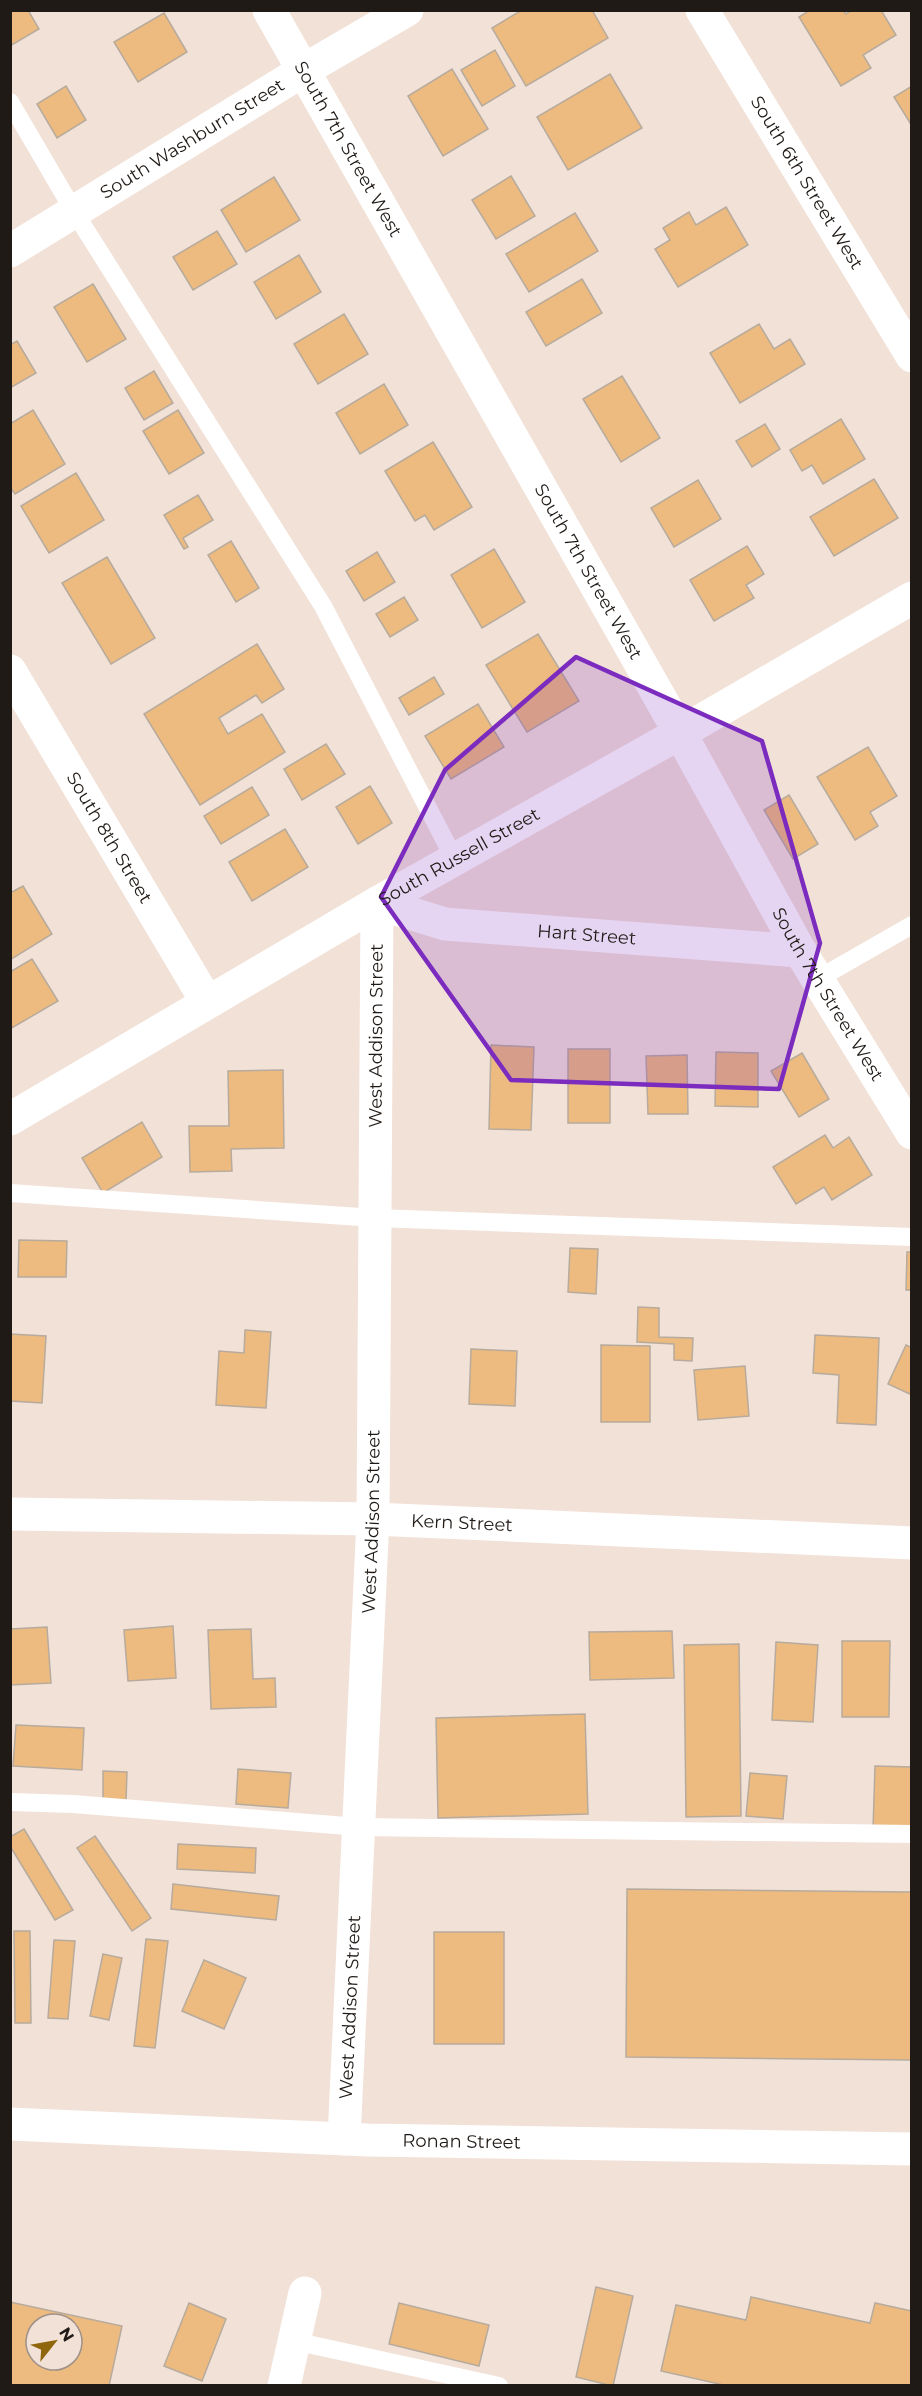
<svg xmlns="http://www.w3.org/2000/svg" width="922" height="2396" viewBox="0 0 922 2396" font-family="Montserrat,sans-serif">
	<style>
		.building { fill: #edba7f; stroke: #b7ab9d; stroke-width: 1.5; fill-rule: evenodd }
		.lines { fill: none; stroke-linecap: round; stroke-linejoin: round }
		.service { stroke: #fff; stroke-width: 18 }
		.minor { stroke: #fff; stroke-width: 33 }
		.secondary { stroke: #fff; stroke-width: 33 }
		.marked { fill: #7b2cbf; fill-opacity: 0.2; stroke: #7b2cbf; stroke-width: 4.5; stroke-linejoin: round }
		.labels { text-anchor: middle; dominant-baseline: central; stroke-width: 4.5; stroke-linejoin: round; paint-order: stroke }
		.street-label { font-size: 18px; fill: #201a16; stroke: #f2e1d7 }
	</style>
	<rect width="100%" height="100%" fill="#f2e1d7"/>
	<g class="building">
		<path d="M10,10H28L39,29L10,46Z"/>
		<path d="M522,10H592L608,38L526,86L492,28Z"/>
		<path d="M810,10H843L846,14L852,10H881L896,35L863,55L871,68L841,86L799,17Z"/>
		<path d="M164,13L187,52L138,82L114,42Z"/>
		<path d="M495,50L515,86L482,106L461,70Z"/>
		<path d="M452,69L488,129L443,156L408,96Z"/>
		<path d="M610,74L642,128L568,170L537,117Z"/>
		<path d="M66,86L86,120L57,138L37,104Z"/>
		<path d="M912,86V126L894,97Z"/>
		<path d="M511,176L535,216L496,239L472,200Z"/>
		<path d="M274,177L300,220L246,252L221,210Z"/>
		<path d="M726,207L748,245L678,287L655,249L670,240L663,228L689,212L696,225Z"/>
		<path d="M575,213L598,251L529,292L506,254Z"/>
		<path d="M217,231L237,264L193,290L173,257Z"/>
		<path d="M299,255L321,292L276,319L254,282Z"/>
		<path d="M582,279L602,313L546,346L526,312Z"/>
		<path d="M93,284L126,339L87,362L54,307Z"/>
		<path d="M344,314L368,354L318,384L294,344Z"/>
		<path d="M759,324L774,349L790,339L805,364L740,403L710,353Z"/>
		<path d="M17,341L36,373L10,388V345Z"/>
		<path d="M154,371L173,403L144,420L125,388Z"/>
		<path d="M622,376L660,438L621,462L583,399Z"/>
		<path d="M384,384L408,425L360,454L336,413Z"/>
		<path d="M33,410L65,464L15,494L10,487V424Z"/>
		<path d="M178,410L204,453L169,474L143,431Z"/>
		<path d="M841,419L865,459L823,484L812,465L802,471L790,450Z"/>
		<path d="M765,424L780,449L752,467L736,441Z"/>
		<path d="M433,442L472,507L434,530L425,515L415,521L385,471Z"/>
		<path d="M76,473L104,520L49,553L21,506Z"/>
		<path d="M874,479L898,518L834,556L810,517Z"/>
		<path d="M698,480L721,519L674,547L651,508Z"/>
		<path d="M198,495L213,520L183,538L188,547L184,549L164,515Z"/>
		<path d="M231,541L259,588L236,602L208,555Z"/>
		<path d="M747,546L764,574L746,585L754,598L714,621L690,580Z"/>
		<path d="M494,549L525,602L482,628L451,575Z"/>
		<path d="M377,552L395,582L364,601L346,571Z"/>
		<path d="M107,557L155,638L111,664L62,583Z"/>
		<path d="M404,597L418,620L390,637L376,614Z"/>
		<path d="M538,634L579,701L527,732L486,665Z"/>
		<path d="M257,644L284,689L262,703L256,695L219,718L228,734L262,714L285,752L200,805L144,714Z"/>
		<path d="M434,677L444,694L409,715L399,698Z"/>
		<path d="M478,704L504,747L451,779L425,736Z"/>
		<path d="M326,744L345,774L302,800L284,769Z"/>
		<path d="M868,747L897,796L870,812L878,826L855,840L817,777Z"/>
		<path d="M370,786L392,823L358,844L336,807Z"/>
		<path d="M252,787L269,815L221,844L204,816Z"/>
		<path d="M789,795L818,844L793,859L764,810Z"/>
		<path d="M285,829L308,867L252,901L229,862Z"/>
		<path d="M23,886L52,934L10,960V893Z"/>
		<path d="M32,959L58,1001L10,1029V972Z"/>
		<path d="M491,1045L534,1047L531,1130L489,1129Z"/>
		<rect x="568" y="1049" width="42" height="74"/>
		<path d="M716,1052L758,1053V1107L715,1106Z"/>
		<path d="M802,1053L829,1099L799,1117L771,1071Z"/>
		<path d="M687,1055L688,1114H648L646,1056Z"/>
		<path d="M283,1070L284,1148L231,1149L232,1171L190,1172L189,1126H229L228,1071Z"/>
		<path d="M142,1122L162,1157L103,1193L82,1158Z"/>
		<path d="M825,1135L833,1148L849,1137L872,1175L832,1200L824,1187L796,1204L773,1167Z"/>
		<path d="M19,1240L67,1241L66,1277H18Z"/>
		<path d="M570,1248L598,1249L596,1294L568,1292Z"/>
		<path d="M907,1252H912V1290H906Z"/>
		<path d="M638,1307L659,1308V1337L693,1338L692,1361L674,1360V1344L637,1342Z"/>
		<path d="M245,1330L271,1332L266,1408L216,1405L219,1351L244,1353Z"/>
		<path d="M10,1334L46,1336L42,1403L10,1401Z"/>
		<path d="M815,1335L879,1338L876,1425L837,1423L839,1375L813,1373Z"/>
		<path d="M601,1345L650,1346V1422H601Z"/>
		<path d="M906,1345L912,1348V1395L888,1384Z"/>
		<path d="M471,1349L517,1351L515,1406L469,1404Z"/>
		<path d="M745,1366L749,1416L698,1420L694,1370Z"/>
		<path d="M173,1626L176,1678L128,1681L124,1630Z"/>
		<path d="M47,1627L51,1683L10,1685V1629Z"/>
		<path d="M251,1629L253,1679L275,1678L276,1707L211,1709L208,1630Z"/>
		<path d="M672,1631L674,1678L590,1680L589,1632Z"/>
		<path d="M842,1641H890L889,1717H842Z"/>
		<path d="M776,1642L818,1645L813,1722L772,1720Z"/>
		<path d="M739,1644L741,1816L686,1817L684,1645Z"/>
		<path d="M585,1714L588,1814L438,1818L436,1718Z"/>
		<path d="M16,1725L84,1728L82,1770L13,1766Z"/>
		<path d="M875,1766L912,1767V1831L873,1829Z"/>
		<path d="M238,1769L291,1773L288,1808L236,1804Z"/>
		<path d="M103,1771L127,1772L126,1801L103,1800Z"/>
		<path d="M750,1773L787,1776L783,1819L746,1816Z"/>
		<path d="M24,1829L73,1910L55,1920L10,1846V1837Z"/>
		<path d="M95,1836L151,1918L132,1931L77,1848Z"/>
		<path d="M178,1844L256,1848L255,1873L177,1869Z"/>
		<path d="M173,1884L279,1896L276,1920L171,1909Z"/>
		<path d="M627,1889L912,1892V2060L626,2057Z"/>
		<path d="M14,1931H30L31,2023H15Z"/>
		<rect x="434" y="1932" width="70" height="112"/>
		<path d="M146,1939L168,1941L155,2048L134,2046Z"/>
		<path d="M54,1940L75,1941L68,2019L48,2018Z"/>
		<path d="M103,1954L122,1958L109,2020L90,2016Z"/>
		<path d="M204,1960L246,1978L224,2029L182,2011Z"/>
		<path d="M596,2287L633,2296L613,2386L576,2377Z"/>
		<path d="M751,2297L870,2323L875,2303L912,2311V2386H728L661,2371L676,2305L746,2320Z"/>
		<path d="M10,2302L122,2326L109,2386H10ZM36,2324H72V2360H36Z"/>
		<path d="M189,2303L226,2319L202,2381L164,2366Z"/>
		<path d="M399,2303L489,2325L479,2366L389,2344Z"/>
	</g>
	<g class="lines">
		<g class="service">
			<path d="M10,102L75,213L323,606L455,860"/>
			<path d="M816,980L912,925"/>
			<path d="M10,1193L375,1218L912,1237"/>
			<path d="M10,1802L73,1804L359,1827L912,1834"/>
			<path d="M294,2341L499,2386"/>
		</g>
		<g class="minor">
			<path id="s1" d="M269,10L680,733L800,951L912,1133"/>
			<path id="s2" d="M702,10L912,356"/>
			<path id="s3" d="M10,251L304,70L407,10"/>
			<path id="s4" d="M10,671L207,1002"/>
			<path id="s5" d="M10,1514L373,1519L912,1543"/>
			<path id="s6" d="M10,2124L368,2140L912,2149"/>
			<path id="s7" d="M344,2139L373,1519L377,903L445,924L800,951"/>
			<path d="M284,2386L305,2293"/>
		</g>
		<path class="secondary" id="s8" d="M10,1119L377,903L680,733L912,598"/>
	</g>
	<path class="marked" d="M576,657L762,741L820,943L779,1089L511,1080L381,897L445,770Z"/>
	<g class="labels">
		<g class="street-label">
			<text stroke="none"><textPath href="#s3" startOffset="214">South Washburn Street</textPath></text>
			<text stroke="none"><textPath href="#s1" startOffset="160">South 7th Street West</textPath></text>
			<text stroke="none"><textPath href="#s2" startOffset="202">South 6th Street West</textPath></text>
			<text stroke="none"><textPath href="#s1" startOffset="646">South 7th Street West</textPath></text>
			<text stroke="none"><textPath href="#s4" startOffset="194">South 8th Street</textPath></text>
			<text stroke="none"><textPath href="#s8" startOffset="520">South Russell Street</textPath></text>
			<text stroke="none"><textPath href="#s7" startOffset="1450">Hart Street</textPath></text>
			<text stroke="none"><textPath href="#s1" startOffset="1132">South 7th Street West</textPath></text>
			<text stroke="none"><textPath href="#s7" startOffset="1104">West Addison Street</textPath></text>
			<text stroke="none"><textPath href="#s7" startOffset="618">West Addison Street</textPath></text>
			<text stroke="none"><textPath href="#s5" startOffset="452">Kern Street</textPath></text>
			<text stroke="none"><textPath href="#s7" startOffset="132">West Addison Street</textPath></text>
			<text stroke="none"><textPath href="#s6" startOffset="452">Ronan Street</textPath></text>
		</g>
	</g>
	<rect width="922" height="2396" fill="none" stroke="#201a16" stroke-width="24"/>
	<g transform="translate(54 2342) rotate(59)"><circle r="28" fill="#f2e1d7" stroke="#9e918a" stroke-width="1.5"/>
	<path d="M0-4.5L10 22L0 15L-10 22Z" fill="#8f660c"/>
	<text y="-9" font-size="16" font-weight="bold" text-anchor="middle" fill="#201a16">N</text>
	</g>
</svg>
